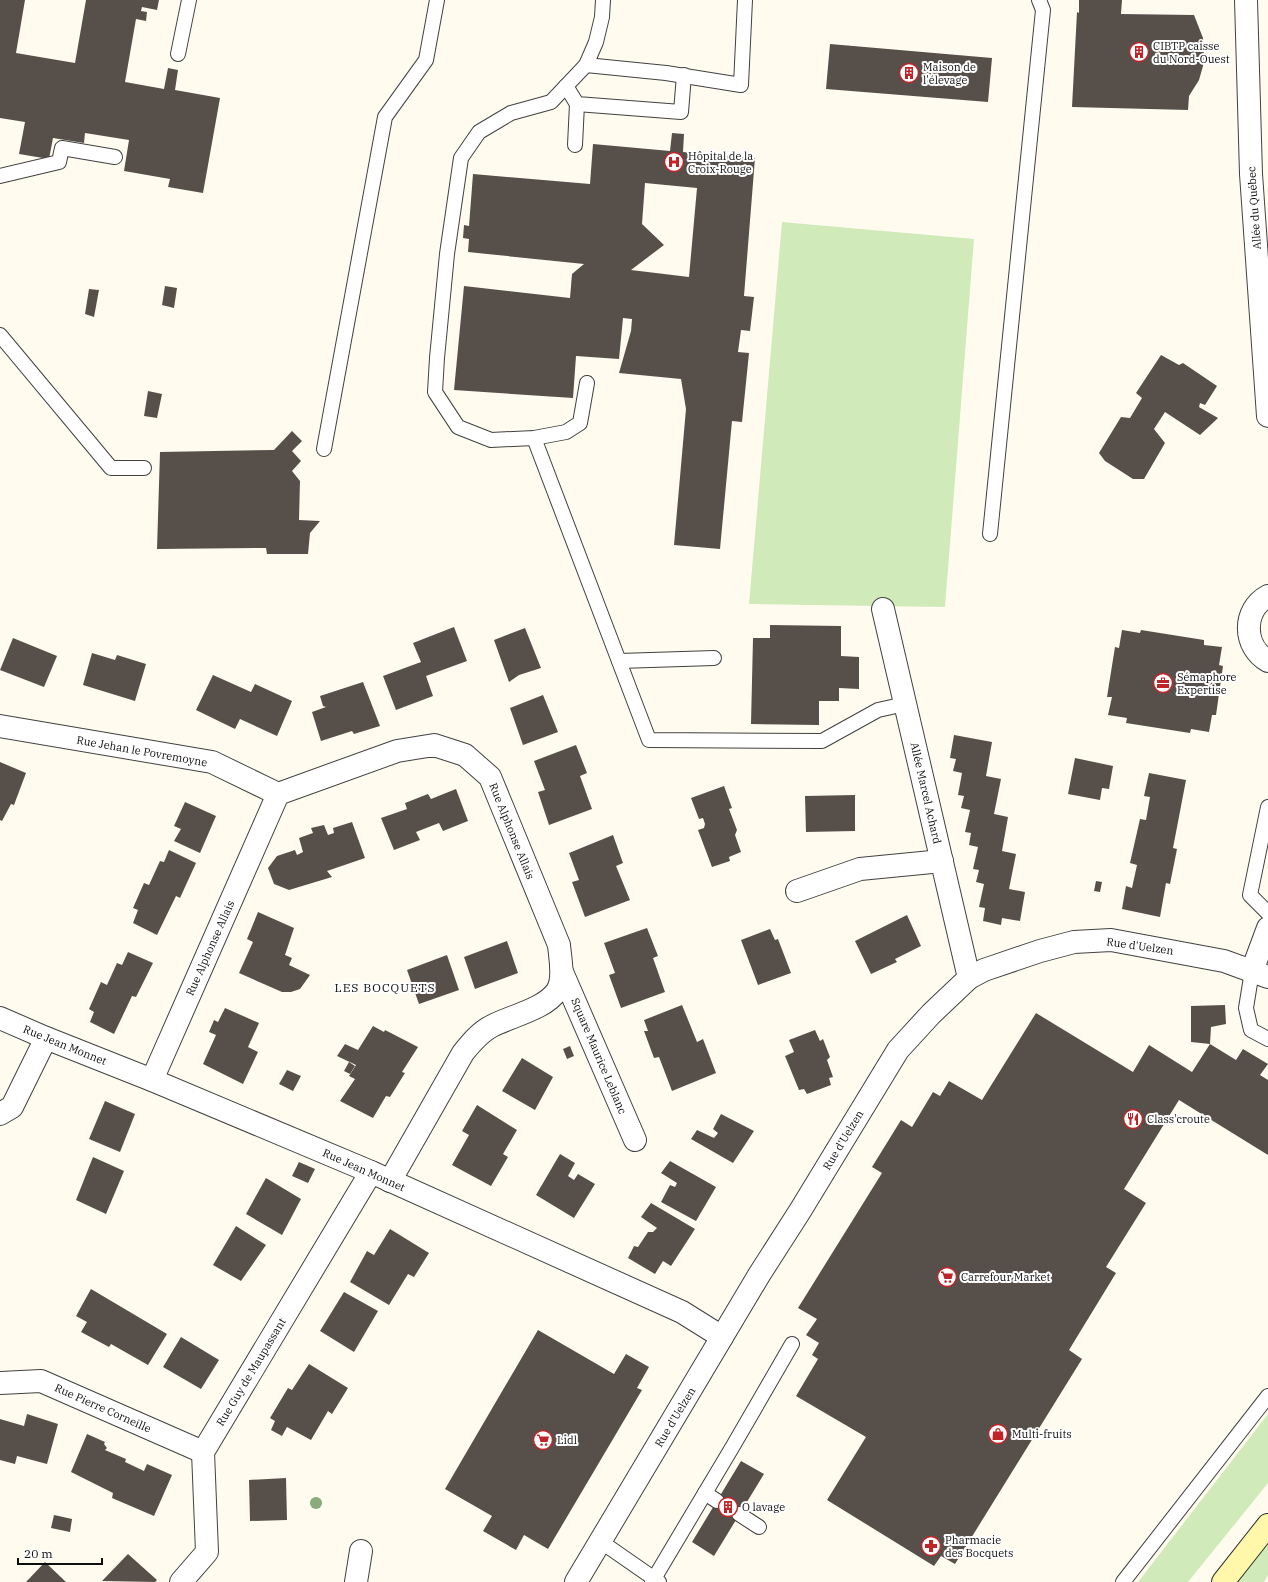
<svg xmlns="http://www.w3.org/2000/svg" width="1268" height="1582" viewBox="0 0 1268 1582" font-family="'IBM Plex Serif',serif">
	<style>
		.green { fill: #d1eab9 }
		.building { fill: #57504a; fill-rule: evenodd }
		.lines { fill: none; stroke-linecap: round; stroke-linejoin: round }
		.service-casing { stroke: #414141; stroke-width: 16 }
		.minor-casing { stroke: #414141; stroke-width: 24 }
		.secondary-casing { stroke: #303030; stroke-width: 24 }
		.service { stroke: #fff; stroke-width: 14 }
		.minor { stroke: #fff; stroke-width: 22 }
		.secondary { stroke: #fff8aa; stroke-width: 22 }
		.tree { fill: #8aaa7c }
		.labels { text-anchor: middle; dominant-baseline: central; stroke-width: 4; stroke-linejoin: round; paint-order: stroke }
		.poi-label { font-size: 11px; fill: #0e0e0e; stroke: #fff; text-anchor: start }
		.street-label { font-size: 11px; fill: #0e0e0e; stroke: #fff }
		.neighbourhood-label { font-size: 12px; letter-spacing: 1px; fill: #0e0e0e; stroke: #fff }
	</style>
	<rect width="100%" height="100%" fill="#fffcef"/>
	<g class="green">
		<path d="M782,222L974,239L945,607L749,604Z"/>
		<path d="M1268,1414V1483L1188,1582H1138Z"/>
		<path d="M1268,1540V1575L1264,1582H1236Z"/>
	</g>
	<g class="building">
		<path d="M0,0H25L16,53L75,63L86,0H159L157,10L142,7L141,11L147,12L146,21L136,19L125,82L164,89L168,68L178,70L175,90L220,98L203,193L168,187L170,179L124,171L129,140L85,133L84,143L53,138L49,159L19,154L25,122L0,118Z"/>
		<path d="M1079,0H1122L1121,14L1194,15L1203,38L1204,57L1203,66L1199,80L1189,96L1188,110L1072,107L1077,12L1079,13Z"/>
		<path d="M830,44L992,58L988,102L826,89Z"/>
		<path d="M672,133L684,134L683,152L755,158L744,296L754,297L750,331L741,330L738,352L749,353L742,422L732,421L720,549L674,545L686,409L681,379L619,373L631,331L632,319L623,318L619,359L576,356L573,398L454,390L464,286L570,298L572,274L584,264L468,252L469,239L463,238L464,225L469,226L473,174L590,184L593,144L670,151ZM645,183L697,188L689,277L631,270L664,245L642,224Z"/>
		<path d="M165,286L177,288L174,308L162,305Z"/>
		<path d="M89,289L99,290L94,317L85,314Z"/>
		<path d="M1161,355L1179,365L1183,363L1217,386L1205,405L1200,403L1199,407L1218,418L1200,435L1165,412L1154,429L1165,443L1144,479H1133L1105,461L1099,453L1121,417L1130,418L1142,398L1136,393Z"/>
		<path d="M148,391L162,394L157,418L144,416Z"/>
		<path d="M292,431L302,441L292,451L301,461L292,471L300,481L299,520L320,521L310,533L308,554H267L266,548L157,549L160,452L274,450Z"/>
		<path d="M770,625L841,626V656L859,657V689L839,688V701H819V725L751,724L753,638H770Z"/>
		<path d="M454,627L467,661L426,676L433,696L396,710L383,676L421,662L413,643Z"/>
		<path d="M525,628L541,668L519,675L509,682L494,640Z"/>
		<path d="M1122,630L1140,633L1141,630L1204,640V645L1222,647L1219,665L1223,666L1216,715H1212L1209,732L1191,729L1190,733L1126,723L1127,718L1108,715L1112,697H1107L1115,647L1119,648Z"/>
		<path d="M13,638L57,656L44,687L0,670Z"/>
		<path d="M92,653L115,660L117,655L146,664L135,701L83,685Z"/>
		<path d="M213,675L251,692L255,684L292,701L277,736L240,719L235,729L196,710Z"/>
		<path d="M363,682L380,726L354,734L352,731L321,741L312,712L326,707L323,706L320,696Z"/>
		<path d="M543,695L558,732L523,745L510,708Z"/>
		<path d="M954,735L992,742L986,776L1001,779L994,814L1008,817L1002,851L1016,854L1009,889L1025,892L1020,921L1002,918L1001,925L983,921L985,908L979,907L984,884L976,882L979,870L973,869L978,847L969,845L971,833L965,832L970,810L961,808L964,796L958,795L962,773L953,771L956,759L950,758Z"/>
		<path d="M576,745L587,773L580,776L592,809L549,825L538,792L545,790L534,761Z"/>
		<path d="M1075,758L1113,766L1109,789L1102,788L1100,800L1068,794Z"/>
		<path d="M0,762L26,773L14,805L11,804L2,821L0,820Z"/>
		<path d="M1149,773L1186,780L1173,848L1177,849L1170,884L1166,883L1160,917L1122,909L1126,886L1132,888L1137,865L1130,863L1140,819L1146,820L1150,797L1144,796Z"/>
		<path d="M724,786L732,808L729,809L737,830L735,835L741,852L729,857L730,861L712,867L698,830L704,828L705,824L703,818L699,819L691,798Z"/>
		<path d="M456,789L468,821L443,831L439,823L416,832L420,840L394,850L381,818L407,809L405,803L428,794L431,799Z"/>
		<path d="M855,795V831L806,832L805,796Z"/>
		<path d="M185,802L216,816L200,853L174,841L181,829L174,826Z"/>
		<path d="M352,822L365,858L327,871L332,877L289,890L274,884L268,868L277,856L295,850L297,855L303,852L299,838L313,833L311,828L324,825L328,835L334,833L333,828Z"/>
		<path d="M613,835L623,863L616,866L630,900L585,917L572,882L579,880L569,853Z"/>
		<path d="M169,850L196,863L180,898L176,896L157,935L133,923L138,910L133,908L144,883L149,885L160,861L164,862Z"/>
		<path d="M1096,881L1102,882L1100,892L1094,891Z"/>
		<path d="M258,912L294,928L285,955L292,958L289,965L310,975L300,989L291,992H282L239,973L253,942L247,939Z"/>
		<path d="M907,915L921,946L895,959L897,962L871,974L855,941Z"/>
		<path d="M647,928L658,956L653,958L665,992L621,1008L609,975L615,973L604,943Z"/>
		<path d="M770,929L775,940L778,939L791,973L758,985L741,940Z"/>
		<path d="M507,941L518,973L475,989L464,957Z"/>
		<path d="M128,952L153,963L136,997L132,996L114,1034L90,1022L94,1012L89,1009L101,982L107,985L117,963L122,965Z"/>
		<path d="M447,955L459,990L419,1004L407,970Z"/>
		<path d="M682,1005L697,1042L703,1039L716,1073L672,1091L659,1057L654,1058L644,1031H648L644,1020Z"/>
		<path d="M1225,1005L1226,1024L1211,1027L1210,1044L1191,1042V1006Z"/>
		<path d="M225,1008L259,1023L248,1047L258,1052L243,1084L203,1064L216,1035L209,1032L214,1020L218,1022Z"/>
		<path d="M1036,1013L1133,1072L1149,1045L1192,1072L1210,1044L1236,1060L1243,1049L1268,1064L1260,1075L1268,1080V1155L1179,1100L1124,1189L1146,1203L1106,1267L1116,1273L1069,1350L1082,1359L955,1564L941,1556L934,1566L827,1500L866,1437L796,1396L818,1359L812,1355L819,1343L806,1335L817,1319L798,1308L882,1173L872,1167L901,1120L912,1127L933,1092L940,1096L949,1081L982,1100Z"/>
		<path d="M373,1026L384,1032L385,1030L418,1047L402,1072L405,1073L390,1097L386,1096L373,1118L340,1101L355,1079L349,1076L356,1065L337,1056L345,1044L358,1050Z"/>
		<path d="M815,1030L820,1041L823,1039L830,1057L827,1060L833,1077L829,1078L831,1085L807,1094L804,1089L799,1090L785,1056L794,1052L789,1040Z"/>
		<path d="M570,1046L574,1056L567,1059L563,1049Z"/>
		<path d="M522,1058L553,1077L535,1110L502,1091Z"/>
		<path d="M349,1062L355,1066L350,1074L344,1071Z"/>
		<path d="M287,1070L301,1076L293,1091L279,1084Z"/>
		<path d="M105,1101L135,1114L120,1152L89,1139Z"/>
		<path d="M477,1105L517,1130L503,1154L508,1157L491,1186L452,1165L469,1135L462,1131Z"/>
		<path d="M721,1114L754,1131L733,1163L691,1139L697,1130L714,1138L718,1133L713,1129Z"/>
		<path d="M560,1154L575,1163L568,1176L574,1180L578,1174L595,1184L574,1218L536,1195Z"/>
		<path d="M93,1157L124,1171L106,1214L76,1200Z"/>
		<path d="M670,1161L716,1187L696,1221L661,1202L670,1185L675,1187L677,1183L661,1173Z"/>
		<path d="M299,1162L315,1169L308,1183L292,1176Z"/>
		<path d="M266,1178L301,1199L282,1235L246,1214Z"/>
		<path d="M651,1203L695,1229L671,1266L663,1261L655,1274L628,1258L634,1246L638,1247L648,1232H653L657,1228L641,1217Z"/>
		<path d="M236,1226L266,1245L241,1281L213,1265Z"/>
		<path d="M390,1229L429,1253L414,1277L408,1274L389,1305L350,1282L367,1251L374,1255Z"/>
		<path d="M91,1289L167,1334L148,1365L111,1344L109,1347L81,1332L87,1322L76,1316Z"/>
		<path d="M344,1292L378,1311L354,1352L320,1331Z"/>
		<path d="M538,1330L614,1374L626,1354L649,1367L637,1388L642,1390L548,1549L524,1535L516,1550L483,1531L492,1516L445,1489Z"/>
		<path d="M181,1337L219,1360L201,1389L163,1367Z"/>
		<path d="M309,1364L348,1388L332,1414L328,1411L311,1440L287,1427L282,1436L271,1430L275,1421L270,1418L288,1388L292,1390Z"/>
		<path d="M27,1414L58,1424L47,1464L17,1456L15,1464L0,1460V1419L24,1426Z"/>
		<path d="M87,1434L105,1442L104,1444L107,1448L105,1450L126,1459L125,1462L144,1471L147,1464L172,1475L154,1516L112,1498L113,1493L71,1472Z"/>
		<path d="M741,1461L764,1474L714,1556L692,1542Z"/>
		<path d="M286,1478L287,1520L250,1521L249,1480Z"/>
		<path d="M54,1515L72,1519L70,1532L51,1528Z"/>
		<path d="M128,1554L157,1580L155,1582L102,1581Z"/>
		<path d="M45,1562L66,1582H26Z"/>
	</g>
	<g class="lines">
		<g class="service-casing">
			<g id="service">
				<path d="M178,54L189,0"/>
				<path d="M586,65L666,73L741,85L745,0"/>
				<path d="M566,86L577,104L681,112L684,75"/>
				<path d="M575,145L577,104"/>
				<path d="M0,176L59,162L62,148L115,157"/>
				<path d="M0,335L111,468H144"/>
				<path d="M587,383L580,423L566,432L534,438L491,440L458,427L435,392L437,358L447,254L461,158L479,132L511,113L551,102L586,65L596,42L602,17L603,0"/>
				<path d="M534,438L649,740L822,741L878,710L905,704"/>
				<path d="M324,449L385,117L426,60L437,0"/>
				<path d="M990,534L1043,10L1039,0"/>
				<path d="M619,661L714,658"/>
				<path d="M1268,807L1250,895L1268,913"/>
				<path d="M1252,971L1246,1008L1251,1030L1268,1039"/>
				<path d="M705,1493L717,1501"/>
				<path d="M739,1514L759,1527"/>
				<path d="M600,1541L659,1582"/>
				<path d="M652,1582L733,1446L792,1344"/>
				<path d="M1123,1582L1268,1396"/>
			</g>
		</g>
		<g class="minor-casing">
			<g id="minor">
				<path d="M1246,0L1251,174L1268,416"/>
				<path d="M1268,596C1242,610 1243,647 1268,661"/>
				<path d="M883,609L969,978"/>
				<path d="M0,726L212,762L278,794"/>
				<path d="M797,891L860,869L942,861"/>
				<path d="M1252,971L1268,928"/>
				<path d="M562,972L635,1140"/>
				<path d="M0,1018L46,1038L152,1080L371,1172L682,1312L722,1337"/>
				<path d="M152,1080L278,794L397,751L434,745L465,755L490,777L559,945C560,958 565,979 557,991C545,1009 511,1016 492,1026C480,1032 471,1043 463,1053L390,1181"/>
				<path d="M0,1114L12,1107L46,1038"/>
				<path d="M0,1383L41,1381L203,1452"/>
				<path d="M181,1582L207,1552L203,1452L371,1172"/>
				<path d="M356,1582L361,1551"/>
				<path d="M576,1582L759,1275L800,1211L898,1050L931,1014L969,978L984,970L1040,951L1074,942L1111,940L1224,961L1268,977"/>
			</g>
		</g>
		<g class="secondary-casing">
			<path id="secondary" d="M1223,1582L1268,1525"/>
		</g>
		<use href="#service" class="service"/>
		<use href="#minor" class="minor"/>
		<use href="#secondary" class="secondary"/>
	</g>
	<circle class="tree" cx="316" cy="1503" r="6"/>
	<defs>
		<g id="building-ring" transform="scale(1)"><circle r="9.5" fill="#fff" stroke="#bf2528" stroke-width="1.5"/><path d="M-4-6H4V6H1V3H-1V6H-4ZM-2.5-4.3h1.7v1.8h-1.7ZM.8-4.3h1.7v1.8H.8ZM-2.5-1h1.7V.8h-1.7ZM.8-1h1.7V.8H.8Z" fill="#bf2528"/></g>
		<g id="hospital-ring" transform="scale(1)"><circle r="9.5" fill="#fff" stroke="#bf2528" stroke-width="1.5"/><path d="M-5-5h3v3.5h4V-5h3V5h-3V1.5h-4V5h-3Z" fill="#bf2528"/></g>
		<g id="office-ring" transform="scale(1)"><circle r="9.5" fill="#fff" stroke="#bf2528" stroke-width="1.5"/><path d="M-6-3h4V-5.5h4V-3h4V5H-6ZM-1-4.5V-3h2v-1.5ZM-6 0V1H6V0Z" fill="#bf2528"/></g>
		<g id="restaurant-ring" transform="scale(1)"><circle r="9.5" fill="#fff" stroke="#bf2528" stroke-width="1.5"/><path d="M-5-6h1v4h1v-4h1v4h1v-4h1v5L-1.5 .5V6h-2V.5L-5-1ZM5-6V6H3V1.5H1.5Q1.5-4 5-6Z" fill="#bf2528"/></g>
		<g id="supermarket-ring" transform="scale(1)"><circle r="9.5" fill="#fff" stroke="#bf2528" stroke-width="1.5"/><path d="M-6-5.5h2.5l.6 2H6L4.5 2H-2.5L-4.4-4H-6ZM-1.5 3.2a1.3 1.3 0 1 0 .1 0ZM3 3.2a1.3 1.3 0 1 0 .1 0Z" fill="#bf2528"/></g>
		<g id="shop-ring" transform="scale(1)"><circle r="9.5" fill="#fff" stroke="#bf2528" stroke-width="1.5"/><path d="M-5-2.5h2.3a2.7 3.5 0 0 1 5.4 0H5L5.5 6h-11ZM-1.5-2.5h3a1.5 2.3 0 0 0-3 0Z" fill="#bf2528"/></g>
		<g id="pharmacy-ring" transform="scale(1)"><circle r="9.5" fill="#fff" stroke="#bf2528" stroke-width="1.5"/><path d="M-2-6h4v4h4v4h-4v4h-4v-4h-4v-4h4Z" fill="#bf2528"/></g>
	</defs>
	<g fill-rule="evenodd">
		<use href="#building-ring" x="1139" y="52"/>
		<use href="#building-ring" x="909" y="73"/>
		<use href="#hospital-ring" x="674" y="162"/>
		<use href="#office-ring" x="1163" y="683"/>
		<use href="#restaurant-ring" x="1133" y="1119"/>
		<use href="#supermarket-ring" x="947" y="1277"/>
		<use href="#shop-ring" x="998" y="1434"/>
		<use href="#supermarket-ring" x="543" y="1440"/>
		<use href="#building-ring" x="728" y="1507"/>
		<use href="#pharmacy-ring" x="931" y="1546"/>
	</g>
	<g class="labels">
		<g class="poi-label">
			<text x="1153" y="46">CIBTP caisse<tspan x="1153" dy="13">du Nord-Ouest</tspan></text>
			<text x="923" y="67">Maison de<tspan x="923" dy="13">l'élevage</tspan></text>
			<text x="688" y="156">Hôpital de la<tspan x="688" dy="13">Croix-Rouge</tspan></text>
			<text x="1177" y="677">Sémaphore<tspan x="1177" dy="13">Expertise</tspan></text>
			<text x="1147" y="1119">Class'croute</text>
			<text x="961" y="1277">Carrefour Market</text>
			<text x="1012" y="1434">Multi-fruits</text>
			<text x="557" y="1440">Lidl</text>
			<text x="742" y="1507">O lavage</text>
			<text x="945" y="1540">Pharmacie<tspan x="945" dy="13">des Bocquets</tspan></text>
		</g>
		<g class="street-label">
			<text transform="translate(1254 208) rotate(-94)">Allée du Québec</text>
			<text transform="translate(142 751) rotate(10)">Rue Jehan le Povremoyne</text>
			<text transform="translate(926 793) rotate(77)">Allée Marcel Achard</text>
			<text transform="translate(512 831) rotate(68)">Rue Alphonse Allais</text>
			<text transform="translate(1140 946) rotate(8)">Rue d'Uelzen</text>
			<text transform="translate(210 948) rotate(-66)">Rue Alphonse Allais</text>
			<text transform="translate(65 1045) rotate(22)">Rue Jean Monnet</text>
			<text transform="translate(599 1056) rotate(67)">Square Maurice Leblanc</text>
			<text transform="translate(843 1140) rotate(-59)">Rue d'Uelzen</text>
			<text transform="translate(364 1170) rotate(24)">Rue Jean Monnet</text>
			<text transform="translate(251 1372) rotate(-59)">Rue Guy de Maupassant</text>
			<text transform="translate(103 1408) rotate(24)">Rue Pierre Corneille</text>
			<text transform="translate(675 1417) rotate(-59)">Rue d'Uelzen</text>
		</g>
		<g class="neighbourhood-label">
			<text x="385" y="987">LES BOCQUETS</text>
		</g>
	</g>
	<path d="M18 1558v6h84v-6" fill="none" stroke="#0e0e0e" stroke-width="2"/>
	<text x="24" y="1558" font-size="12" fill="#0e0e0e" stroke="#ffffff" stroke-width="3" paint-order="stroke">20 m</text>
</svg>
